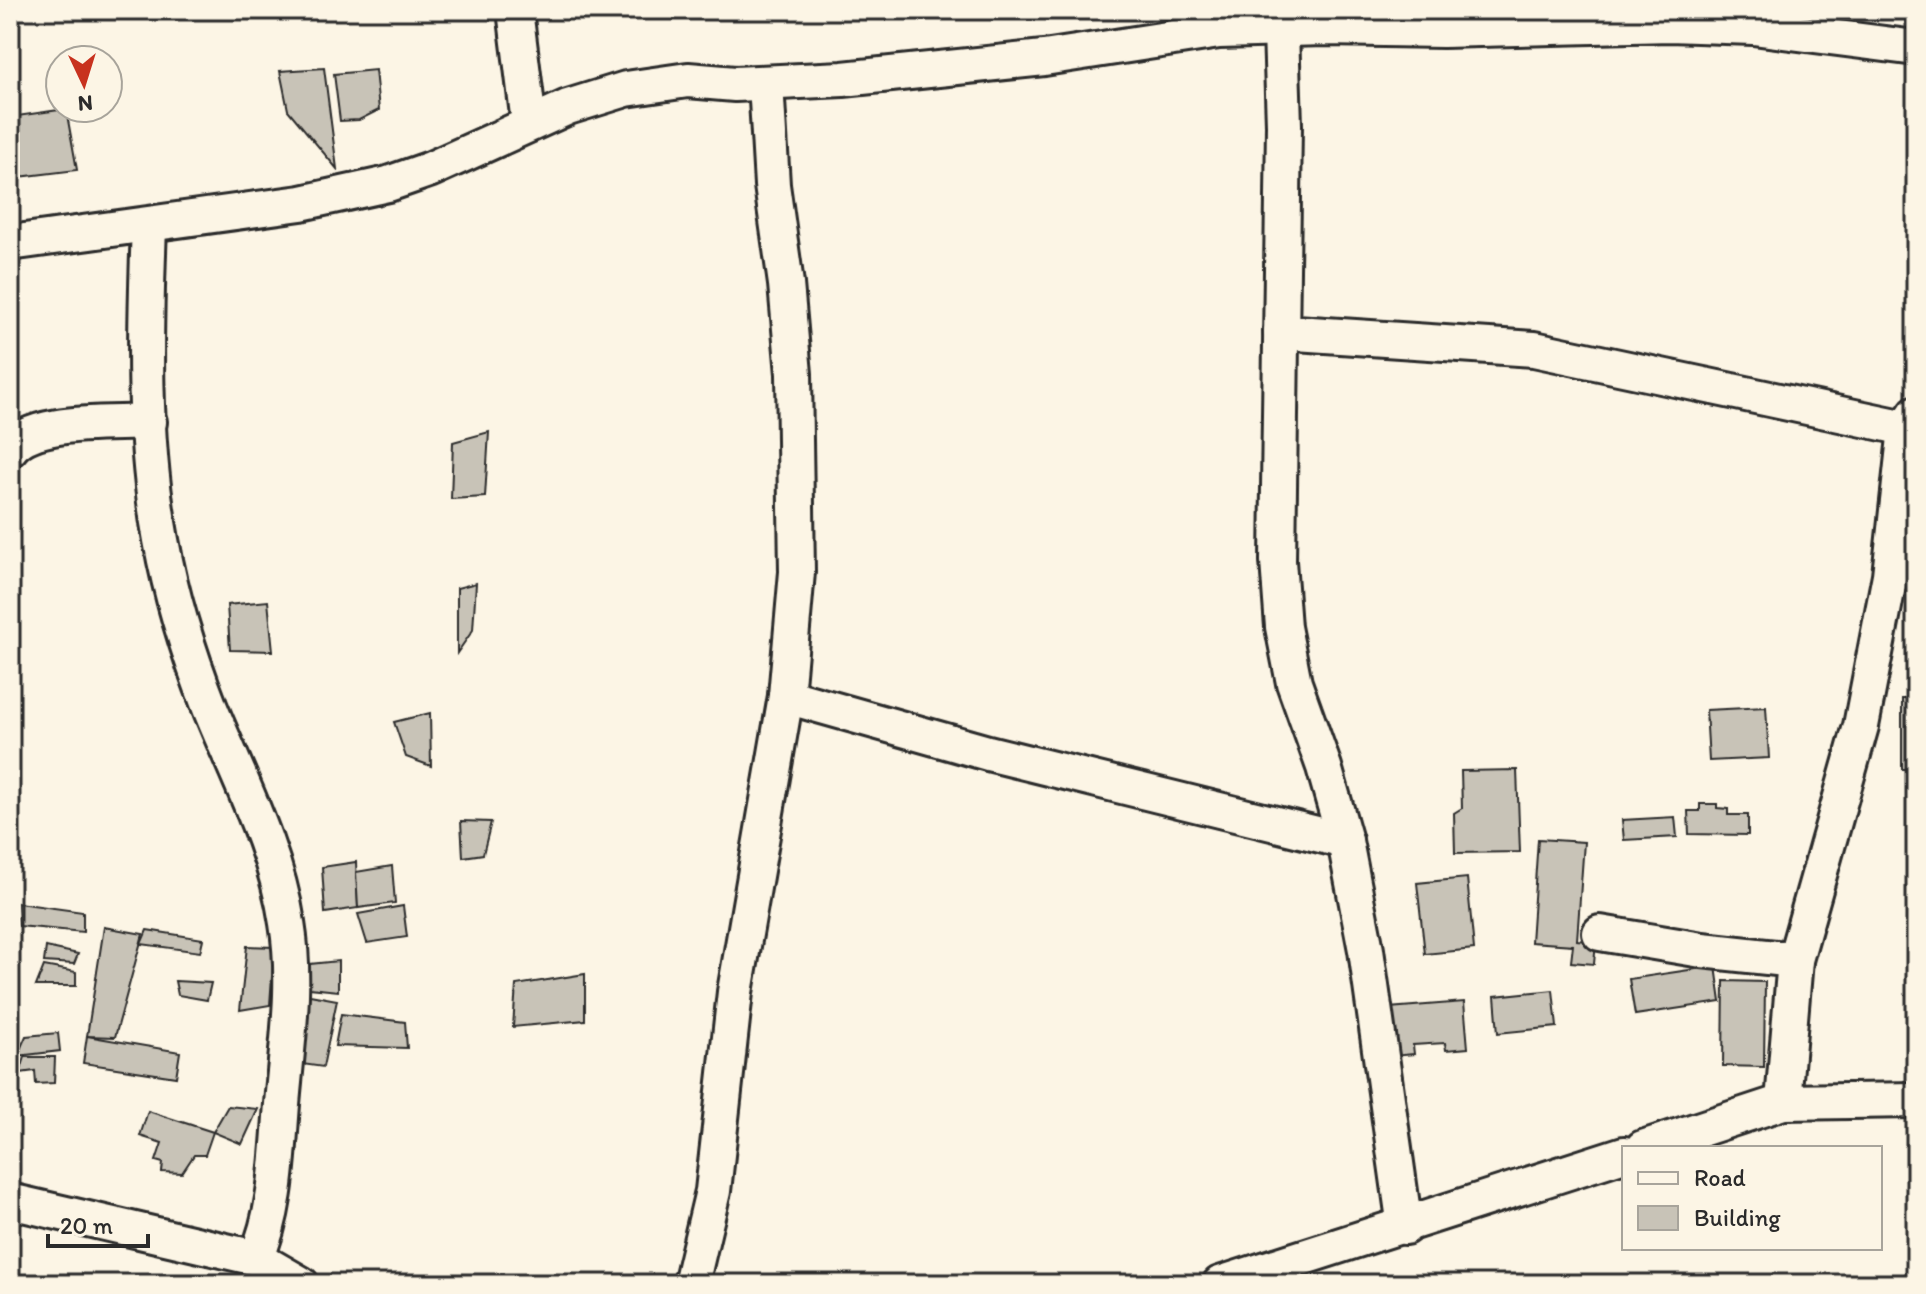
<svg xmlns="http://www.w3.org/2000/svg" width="1926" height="1294" viewBox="0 0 1926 1294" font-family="Itim,sans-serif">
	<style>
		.building { fill: #c8c3b7; stroke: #2b2b2b; stroke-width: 2 }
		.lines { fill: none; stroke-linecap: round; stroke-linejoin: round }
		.minor-casing { stroke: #2b2b2b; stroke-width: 40 }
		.minor { stroke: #fcf5e5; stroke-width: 34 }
	</style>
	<rect width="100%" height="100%" fill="#fcf5e5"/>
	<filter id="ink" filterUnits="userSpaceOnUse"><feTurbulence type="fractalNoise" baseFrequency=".0125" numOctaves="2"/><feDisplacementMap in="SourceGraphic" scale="16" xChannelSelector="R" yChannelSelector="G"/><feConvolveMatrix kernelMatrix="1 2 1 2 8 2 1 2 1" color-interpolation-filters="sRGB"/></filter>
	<g filter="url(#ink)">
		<g class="building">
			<path d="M324,68L337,169L288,110L280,71Z"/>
			<path d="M375,70L379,110L359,120L340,121L334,74Z"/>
			<path d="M66,109L77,170L10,178V117Z"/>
			<path d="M489,432L485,497L451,499L453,442Z"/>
			<path d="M476,583L473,630L457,653V588Z"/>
			<path d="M268,601L273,651L230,650L227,605Z"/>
			<rect x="1902" y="699" width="14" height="70"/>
			<path d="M1766,707L1769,758L1709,761L1706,710Z"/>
			<path d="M430,713L431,766L406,757L394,722Z"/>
			<path d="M1517,770L1520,852L1455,853L1454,813L1462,808L1461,771Z"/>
			<path d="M1700,804H1717V808L1728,809V815H1748V835L1689,834L1688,811H1700Z"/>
			<path d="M1675,817L1677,837L1624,840L1622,820Z"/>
			<path d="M461,821L491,822L483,854L463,857Z"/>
			<path d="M1538,839L1584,842L1577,940L1596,942L1594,964L1571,962L1573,945L1531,942Z"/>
			<path d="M356,862L358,908L325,913L322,867Z"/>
			<path d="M392,866L395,903L358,908L356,872Z"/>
			<path d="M1467,878L1474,949L1425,954L1417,883Z"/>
			<path d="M18,903L83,912V932L19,926Z"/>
			<path d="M403,906L407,937L367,943L358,914Z"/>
			<path d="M104,927L143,934L115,1037L87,1036Z"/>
			<path d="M147,930L203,939L200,952L141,944Z"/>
			<path d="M247,946L274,947L270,1005L240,1010Z"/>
			<path d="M46,947L78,954L74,964L44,962Z"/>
			<path d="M338,961V991L310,988V964Z"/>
			<path d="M44,966L76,972V986H36Z"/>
			<path d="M1716,966L1721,1002L1635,1015L1629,979Z"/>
			<path d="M585,974V1020L513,1027L516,985Z"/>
			<path d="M175,981L211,983L207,1000L178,995Z"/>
			<path d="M1724,981L1765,982L1764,1067L1723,1066Z"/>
			<path d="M1553,990L1557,1027L1498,1033L1495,996Z"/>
			<path d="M310,995L337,1000L323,1067L295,1063Z"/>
			<path d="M1464,1002L1468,1048L1446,1050L1445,1043L1413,1045L1414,1054L1393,1056L1389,1008Z"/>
			<path d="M341,1014L405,1022L407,1048L335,1046Z"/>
			<path d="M58,1033L60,1051L17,1056L26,1036Z"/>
			<path d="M87,1036L180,1052L176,1077L83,1063Z"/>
			<path d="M25,1057H55L54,1083L36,1084L35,1071L20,1073Z"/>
			<path d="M228,1106L258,1109L242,1144L213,1132Z"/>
			<path d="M148,1111L213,1132L205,1155H194L182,1173L162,1172L163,1163L156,1161L162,1143L140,1136Z"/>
		</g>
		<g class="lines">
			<g class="minor-casing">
				<g id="minor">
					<path d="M515,10L529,123"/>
					<path d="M1281,31L1284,125L1278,561L1283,627L1294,683L1324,767L1345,841L1366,950L1405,1227"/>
					<path d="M149,226C145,329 142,438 161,540C171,596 189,654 210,708C238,777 276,849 287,923C297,983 287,1044 282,1104C278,1154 277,1212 256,1258"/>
					<path d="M10,243L301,203L388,184L431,169L568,107L626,89L688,80L735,84L843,79L1044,58L1219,31L1325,28L1443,30L1670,24L1753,27L1916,48"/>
					<path d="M1281,332L1534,349L1906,428"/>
					<path d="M10,449C33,418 111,425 149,422"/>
					<path d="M786,696L988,753L1345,841"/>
					<path d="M1600,933L1702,950L1795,960"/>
					<path d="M1783,1102L1795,960L1861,726L1890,575L1906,428L1916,413"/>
					<path d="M1643,1148L1783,1102L1916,1100"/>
					<path d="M10,1201L256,1258L301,1284"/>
					<path d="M691,1284L713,1191L735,992L786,696L797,572L794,374L786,284L772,185L766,83"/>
					<path d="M1220,1284L1624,1154"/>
				</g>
			</g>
			<use href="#minor" class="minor"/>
		</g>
	</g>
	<rect width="1926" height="1294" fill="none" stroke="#fcf5e5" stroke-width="40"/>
	<rect x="20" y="20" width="1886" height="1254" fill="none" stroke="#2b2b2b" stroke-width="3" filter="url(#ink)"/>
	<rect x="1622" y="1146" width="260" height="104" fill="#fcf5e5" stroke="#a8a49b" stroke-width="2"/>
	<rect x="1638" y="1172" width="40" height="12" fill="#fcf5e5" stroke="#a8a49b" stroke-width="2"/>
	<text x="1694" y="1186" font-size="24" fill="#2b2b2b">Road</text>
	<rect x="1638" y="1206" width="40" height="24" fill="#c8c3b7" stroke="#a8a49b" stroke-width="2"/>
	<text x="1694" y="1226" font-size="24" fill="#2b2b2b">Building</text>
	<g transform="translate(84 84) rotate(176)"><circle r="38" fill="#fcf5e5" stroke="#a8a49b" stroke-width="2"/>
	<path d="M0-6L14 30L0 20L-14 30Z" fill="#c8321e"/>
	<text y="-12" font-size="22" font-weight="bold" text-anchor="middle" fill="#2b2b2b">N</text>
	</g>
	<path d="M48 1234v12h100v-12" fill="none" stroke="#2b2b2b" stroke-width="4"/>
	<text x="60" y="1234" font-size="24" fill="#2b2b2b" stroke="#fcf5e5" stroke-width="6" paint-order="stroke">20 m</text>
</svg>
